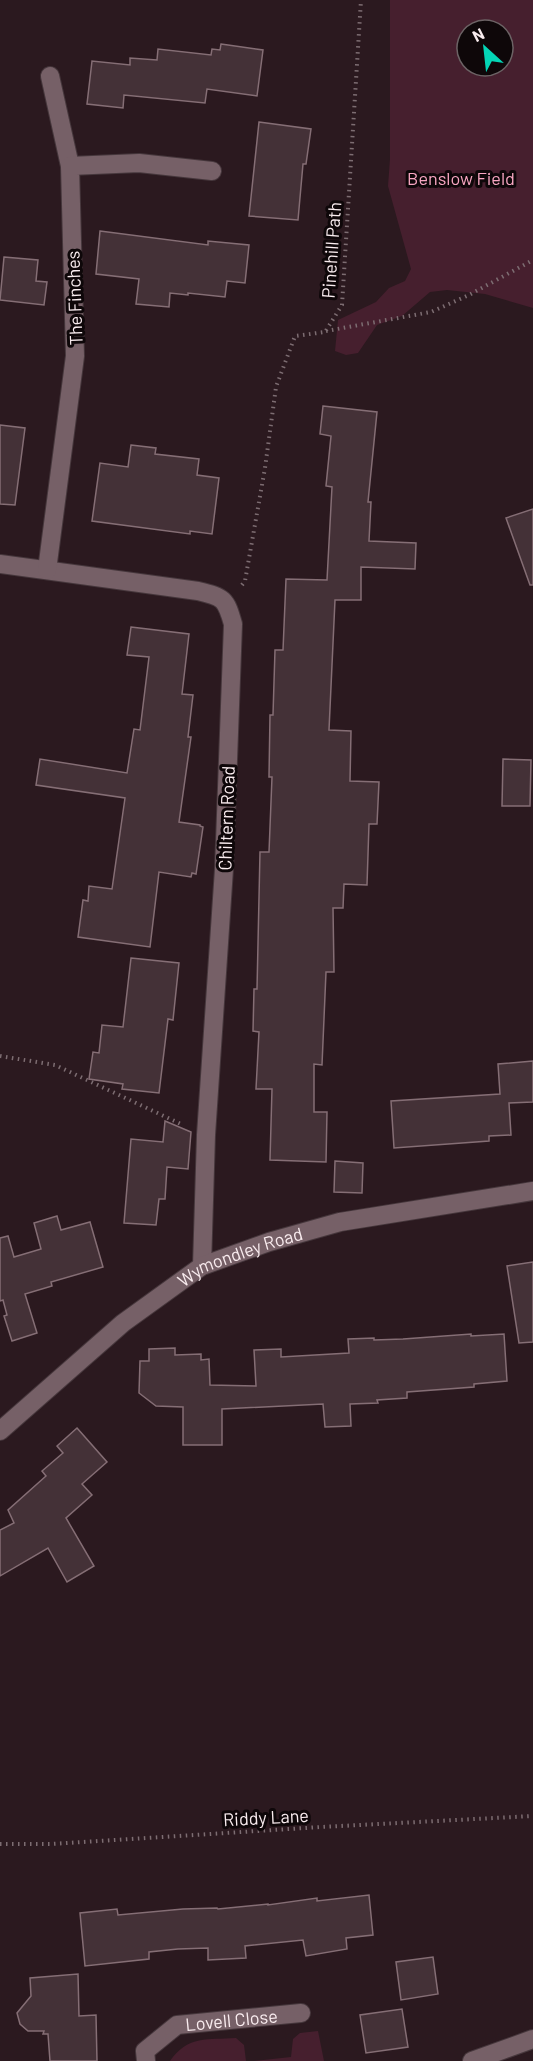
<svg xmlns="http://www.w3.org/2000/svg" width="533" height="2061" viewBox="0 0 533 2061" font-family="Barlow,sans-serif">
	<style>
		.green { fill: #461f2e; fill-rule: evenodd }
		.building { fill: #443137; stroke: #856e75; stroke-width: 1.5 }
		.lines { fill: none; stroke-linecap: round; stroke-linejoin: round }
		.minor-casing { stroke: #46373c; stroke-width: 20 }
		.tertiary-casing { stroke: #46373c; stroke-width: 20 }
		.path { stroke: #7d6d72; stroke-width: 4; stroke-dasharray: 1.5 4.5; stroke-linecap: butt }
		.minor { stroke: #766067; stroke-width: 18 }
		.tertiary { stroke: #766067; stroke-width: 18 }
		.labels { text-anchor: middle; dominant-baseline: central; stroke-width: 6; stroke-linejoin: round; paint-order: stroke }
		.park-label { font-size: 18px; fill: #f8a6c2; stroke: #0e0709 }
		.street-label { font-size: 18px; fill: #f9ecef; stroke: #0e0709 }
	</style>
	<rect width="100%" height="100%" fill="#2b191f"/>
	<g class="green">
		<path d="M390,0H533V308L485,294L447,290L430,292L402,316L377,325L358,353L346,355L335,351L338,320L376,302L389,288L405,281L411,269L388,186L390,159ZM467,30H503V66H467Z"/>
		<path d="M318,2031L324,2061H254L291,2057L293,2039L300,2033Z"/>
		<path d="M236,2038L244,2045L246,2061H170C188,2035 208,2040 236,2038Z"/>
	</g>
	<g class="building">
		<path d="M221,44L263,50L257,96L207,89L205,103L124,95L123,108L87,104L92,61L130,65V58L157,60L158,49L211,55L212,49L220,50Z"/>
		<path d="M259,122L311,129L306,164H303L298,220L249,216Z"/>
		<path d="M100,231L208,245V241L249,245L245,283L227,281L225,297L188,293V295L170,293L169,307L136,304L139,279L96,274Z"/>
		<path d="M4,257L38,260L36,281L47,282L44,305L0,300Z"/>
		<path d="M323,406L377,412L368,502H371L369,541L416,543L415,569L361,567V600H335L329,730L351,731L350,781L379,782L377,824H369L367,885L344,884L343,908H333L334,972H326L322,1065L314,1064V1112H327L326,1162L270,1160L272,1089H256L259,1032L253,1031L254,989H257L260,852H269L272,777H269L270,715H273L275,650H283L286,579L327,580L332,487L326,486L331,436L320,434Z"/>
		<path d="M0,425L25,428L15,505L0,504Z"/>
		<path d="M131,445L156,448L155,454L199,459L197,475L219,478L212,534L190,531V534L92,521L100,463L128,467Z"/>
		<path d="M533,509V585H530L506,518Z"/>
		<path d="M131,627L189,634L182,694L193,695L188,737H191L179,822L200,825V826L203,827L196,874L192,873L191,877L159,872L150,947L78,937L83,900L88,901L89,886L112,889L125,798L36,785L40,759L127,773L134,729L140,730L149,657L127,655Z"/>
		<path d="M503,759L531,760L530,806H502Z"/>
		<path d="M131,958L179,963L173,1020L168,1019L159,1093L122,1089L123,1084L89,1079L93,1052L99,1053L102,1025L123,1027Z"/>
		<path d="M533,1061V1102L509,1103L511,1135L489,1136V1141L394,1148L391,1101L500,1094L498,1064Z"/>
		<path d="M165,1121L191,1132L188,1169L167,1167L165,1199H159L156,1225L124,1223L131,1139L163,1142Z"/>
		<path d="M335,1161L363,1163L362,1193L334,1192Z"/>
		<path d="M57,1216L61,1230L90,1222L103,1267L51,1282L52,1286L25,1294L37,1333L12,1341L4,1316L7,1315L3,1300L0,1301V1238L8,1236L14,1257L41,1249L34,1223Z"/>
		<path d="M533,1262V1342L519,1343L507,1266Z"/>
		<path d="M471,1334V1336L504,1334L507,1381L474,1384V1387L407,1392V1398L377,1400L378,1403L350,1404L351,1426L325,1427L323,1404L222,1409V1445H183V1407L156,1406L139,1393L140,1361H149V1349L175,1348V1355L201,1354V1360L209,1359L210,1385L256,1386L254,1350L281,1349V1357L349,1353L348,1339L374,1338V1340L403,1339Z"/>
		<path d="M77,1428L107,1462L82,1484L92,1495L66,1518L94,1566L67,1582L48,1548L0,1576V1530L14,1523L8,1510L46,1476L42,1471L63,1453L57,1446Z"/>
		<path d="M369,1895L373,1935L346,1938L347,1949L306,1956L303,1940L245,1946L246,1958L208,1960V1948L178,1949L149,1952V1959L85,1966L80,1913L117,1909L118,1915L183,1909L217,1908L218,1909L268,1904V1905L317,1898V1901Z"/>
		<path d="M433,1957L438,1994L401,2000L396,1962Z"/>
		<path d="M78,1974L79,2016L96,2015L97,2061H50L48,2034H43L44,2031H28L20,2024L17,2013L31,1996L30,1978Z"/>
		<path d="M402,2009L408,2047L366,2053L360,2015Z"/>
	</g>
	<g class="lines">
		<g class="minor-casing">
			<g id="minor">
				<path d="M50,76L70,166"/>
				<path d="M0,564L198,591C224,597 226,599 233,624L224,869L206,1135L202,1266"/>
				<path d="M47,570L75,356L70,166L139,163L212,171"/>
				<path id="s1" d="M146,2061L145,2051L177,2025L301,2013"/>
				<path d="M472,2061L533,2039"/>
			</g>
		</g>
		<g class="tertiary-casing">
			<g id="tertiary">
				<path id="s2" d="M0,1431L123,1323L202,1266L269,1242L340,1222L533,1191"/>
			</g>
		</g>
		<g class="path">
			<path d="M326,331L431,312L469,295L533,260"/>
			<path d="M242,585L245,581L265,468L276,387L295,336L325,332L342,305L361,0"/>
			<path d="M0,1056L55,1065L183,1125"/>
			<path d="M0,1844H51L321,1827L533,1816"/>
		</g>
		<use href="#minor" class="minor"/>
		<use href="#tertiary" class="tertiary"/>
	</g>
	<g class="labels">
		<g class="park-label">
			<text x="461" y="178">Benslow Field</text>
		</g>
		<g class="street-label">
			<text transform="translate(331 250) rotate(-86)">Pinehill Path</text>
			<text transform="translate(74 298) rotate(-92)">The Finches</text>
			<text transform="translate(226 818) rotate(-88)">Chiltern Road</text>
			<text stroke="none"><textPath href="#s2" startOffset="300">Wymondley Road</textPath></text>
			<text transform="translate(266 1817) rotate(-3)">Riddy Lane</text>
			<text stroke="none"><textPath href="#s1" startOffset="106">Lovell Close</textPath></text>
		</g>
	</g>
	<g transform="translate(485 48) rotate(333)"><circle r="28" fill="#0e0709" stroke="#6c6365" stroke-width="1.5"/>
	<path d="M0-4.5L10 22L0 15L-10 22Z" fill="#04d5b6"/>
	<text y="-9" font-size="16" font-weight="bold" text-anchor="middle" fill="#f9ecef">N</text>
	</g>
</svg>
